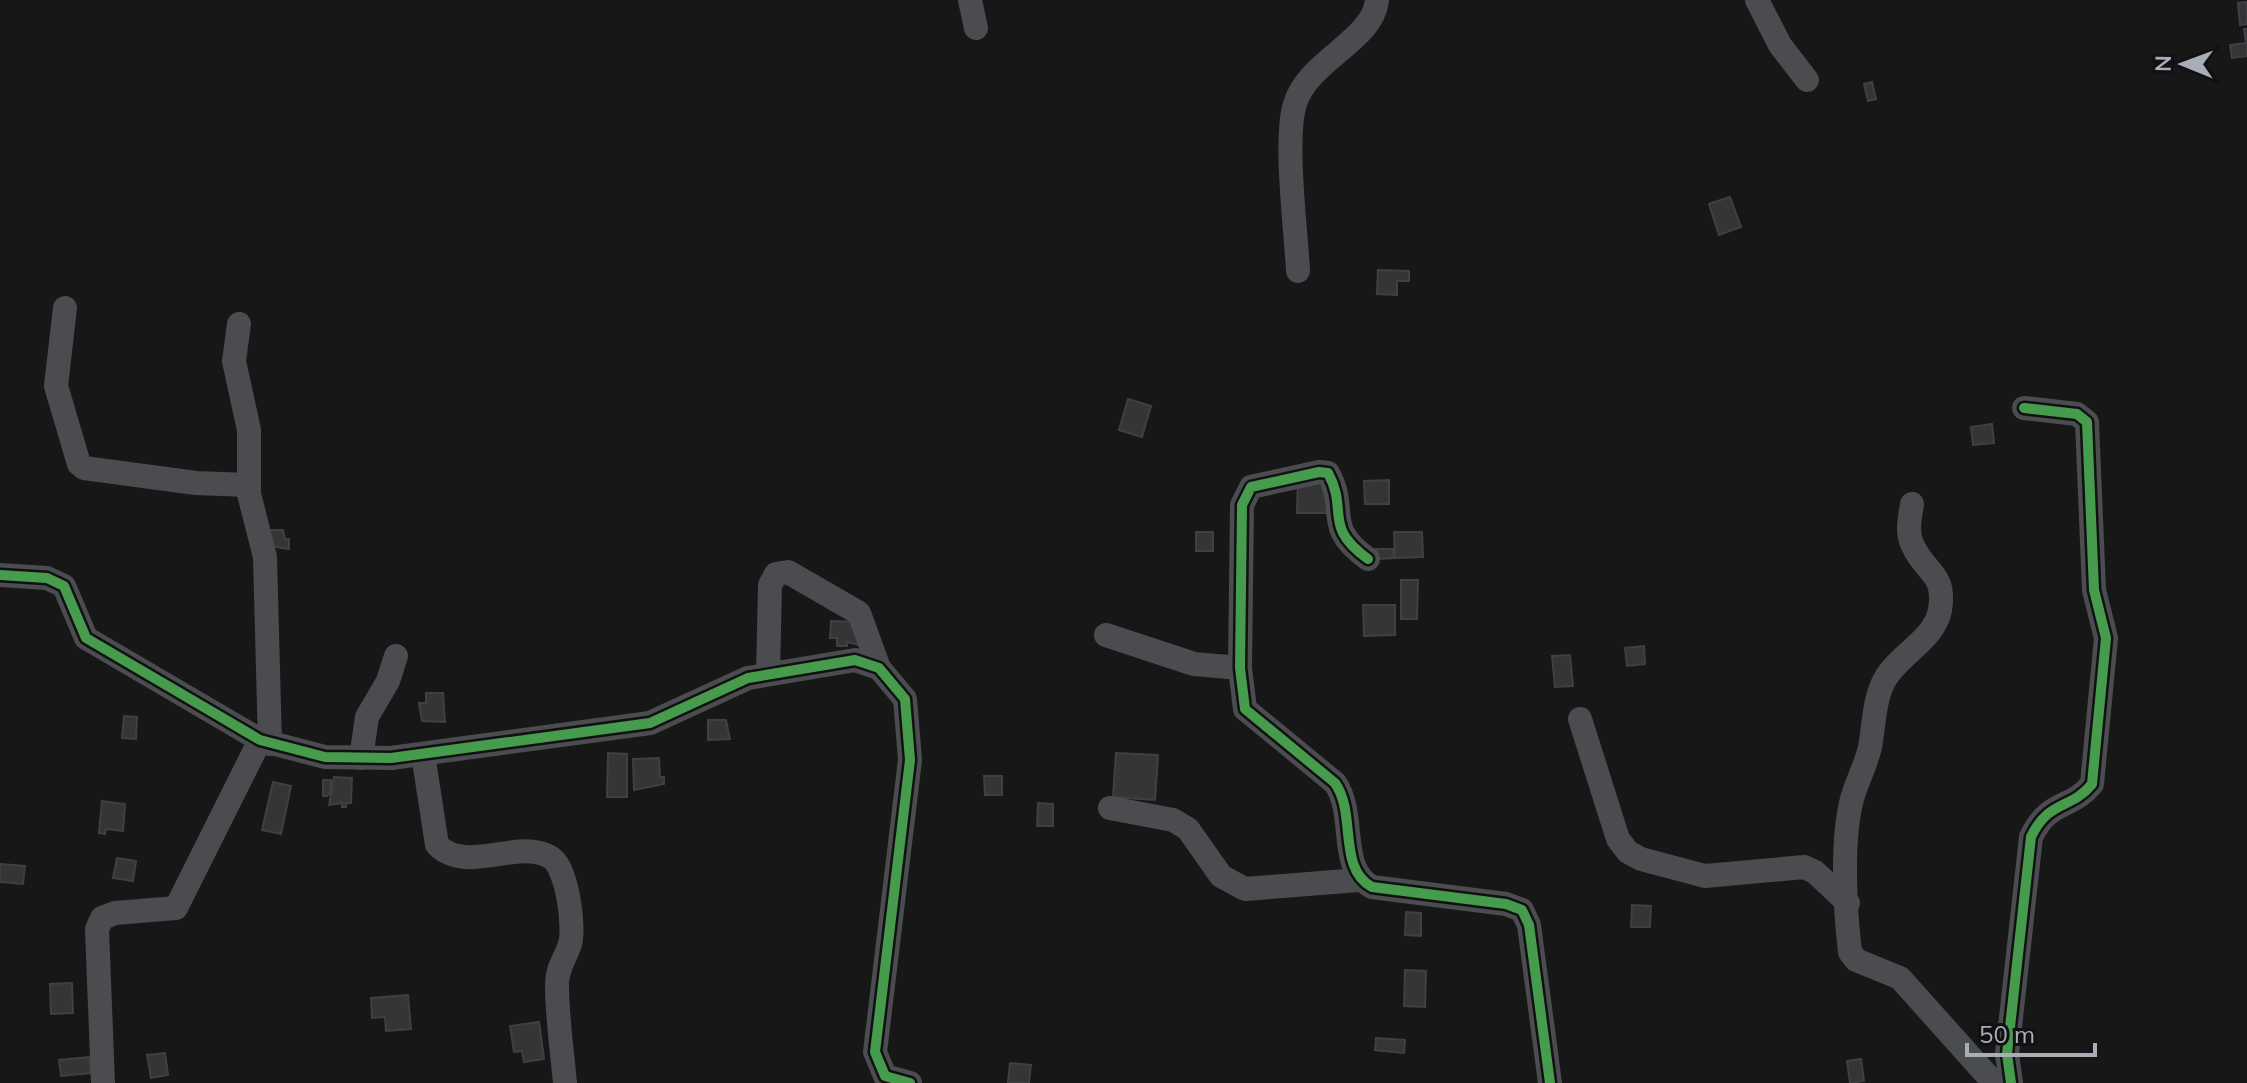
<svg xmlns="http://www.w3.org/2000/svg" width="2247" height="1083" viewBox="0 0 2247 1083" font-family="Mulish,sans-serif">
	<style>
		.building { fill: #353536; stroke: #3f4043; stroke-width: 2 }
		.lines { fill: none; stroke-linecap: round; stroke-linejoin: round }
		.minor { stroke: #4b4c50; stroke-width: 24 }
		.cycleway-casing { stroke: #111113; stroke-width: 15 }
		.cycleway { stroke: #469c4c; stroke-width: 10 }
	</style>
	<rect width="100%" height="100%" fill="#171717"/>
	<g class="building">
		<path d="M2247,2V24L2240,25L2238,3Z"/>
		<path d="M2244,29H2247V56L2232,58L2230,45L2246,43Z"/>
		<path d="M1872,82L1876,99L1868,101L1864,84Z"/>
		<path d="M1730,197L1741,227L1719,235L1709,204Z"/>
		<path d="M1378,270L1409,271V281H1397V295L1377,294Z"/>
		<path d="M1128,399L1151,406L1142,437L1119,430Z"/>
		<path d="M1992,424L1994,443L1973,445L1971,427Z"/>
		<path d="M1298,477L1330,482V513H1297Z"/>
		<path d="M1389,480V504H1365L1364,481Z"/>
		<path d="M270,530H283L285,539H289V549L269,546Z"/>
		<rect x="1196" y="532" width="17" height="19"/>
		<path d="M1394,532H1422L1423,557L1395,558Z"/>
		<path d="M1375,549H1393L1394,558L1376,559Z"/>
		<path d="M1401,580H1418L1417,619H1401Z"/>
		<path d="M1363,605H1395V635L1364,636Z"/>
		<path d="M831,621L858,622L863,646L847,642V646H837V638H830Z"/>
		<path d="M1644,646L1645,664L1627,666L1625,648Z"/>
		<path d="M1570,655L1573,686L1555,687L1552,656Z"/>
		<path d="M426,693H443L445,722L422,721L419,703H426Z"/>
		<path d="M124,716L137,717L136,739L122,738Z"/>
		<path d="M708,720H726L730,739L708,740Z"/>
		<path d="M608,753L627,754V797H607Z"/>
		<path d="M1116,753L1158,755L1155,800L1113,797Z"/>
		<path d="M659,758L660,777H664V784L634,790L633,759Z"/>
		<path d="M984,776H1002V795H985Z"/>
		<path d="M334,777L352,778L351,803H346V807H342V803L329,805Z"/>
		<path d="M323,780H331V792L327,796H323Z"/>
		<path d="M273,782L291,786L281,834L262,830Z"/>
		<path d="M102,801L125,804L123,831L106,829L105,834L99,833Z"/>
		<path d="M1038,803L1053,804V826H1037Z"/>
		<path d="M117,858L136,861L133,881L113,878Z"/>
		<path d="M0,864L25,866L23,884L0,882Z"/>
		<path d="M1632,905L1651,906L1650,927H1631Z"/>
		<path d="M1406,912L1421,913V936L1405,935Z"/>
		<path d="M1405,970L1426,971L1425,1007L1404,1006Z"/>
		<path d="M72,983L73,1013L51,1014L50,984Z"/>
		<path d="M408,995L411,1029L386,1031L385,1017L372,1018L371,998Z"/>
		<path d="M539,1022L544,1059L524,1062L522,1051L514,1052L510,1026Z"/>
		<path d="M1376,1038L1405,1040L1404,1053L1375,1050Z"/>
		<path d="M165,1053L168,1075L151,1078L147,1055Z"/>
		<path d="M89,1057L91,1073L61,1076L59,1060Z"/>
		<path d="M1861,1059L1864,1081L1850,1083L1847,1061Z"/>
		<path d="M1010,1063L1031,1065L1029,1083H1008Z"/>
	</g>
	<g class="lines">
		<g class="minor">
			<path d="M970,0L976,28"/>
			<path d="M1757,0L1780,45L1807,80"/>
			<path d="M1298,271C1296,231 1284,139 1295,104C1308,60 1373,41 1377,0"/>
			<path d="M65,308L56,386L79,464L84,468L196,483L248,485"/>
			<path d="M239,324L234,361L249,430V494L265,557L270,744"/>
			<path d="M1912,504C1910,518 1906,533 1913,546C1926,574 1946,573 1940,610C1934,641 1898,654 1884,681C1874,700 1874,726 1870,747C1866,765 1857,781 1852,799C1841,841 1845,909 1850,952L1856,960L1900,978L1994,1083"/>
			<path d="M1368,559C1322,526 1349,511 1328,473L1319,472L1251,487L1242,505L1240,668L1245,709L1335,783C1357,814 1337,868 1372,887L1506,904L1522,910L1529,925L1550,1083"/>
			<path d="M0,575L47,578L64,586L86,638L260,740L325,757L391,758L650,723L748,678L855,660L879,668L905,699L910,760L875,1052L885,1076L910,1083"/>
			<path d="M1106,635L1194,664L1240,668"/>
			<path d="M768,674L770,585L776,574L788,572L859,613L879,668"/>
			<path d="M1580,719L1618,839L1628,852L1641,859L1705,876L1804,867L1815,872L1848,903"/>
			<path d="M423,754L437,845C468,875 516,838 550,857C567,866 575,926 570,944C565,959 557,968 557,984C557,1017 562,1050 565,1083"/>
			<path d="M361,758L367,717L388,681L396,656"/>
			<path d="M1110,808L1173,820L1188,829L1221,876L1245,889L1359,880"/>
			<path d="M103,1083L97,929L102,918L115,913L176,908L260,740"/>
			<path d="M2011,1083L2007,1054L2031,837C2049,799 2071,810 2092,784L2106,638L2094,590L2087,422L2077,414L2024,408"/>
		</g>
		<g class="cycleway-casing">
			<g id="cycleway">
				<path d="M1368,559C1322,526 1349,511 1328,473L1319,472L1251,487L1242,505L1240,668L1245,709L1335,783C1357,814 1337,868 1372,887L1506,904L1522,910L1529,925L1550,1083"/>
				<path d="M0,575L47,578L64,586L86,638L260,740L325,757L391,758L650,723L748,678L855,660L879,668L905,699L910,760L875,1052L885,1076L910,1083"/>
				<path d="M2011,1083L2007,1054L2031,837C2049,799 2071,810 2092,784L2106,638L2094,590L2087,422L2077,414L2024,408"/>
			</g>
		</g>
		<use href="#cycleway" class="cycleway"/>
	</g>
	<g transform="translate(2183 64) rotate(271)" stroke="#111113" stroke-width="6" paint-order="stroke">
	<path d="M0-6L14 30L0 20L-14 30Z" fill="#a8adb8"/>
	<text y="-12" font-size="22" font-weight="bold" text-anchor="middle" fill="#a8adb8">N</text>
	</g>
	<path d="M1967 1043v12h128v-12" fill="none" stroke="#a8adb8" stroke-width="4"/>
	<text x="1979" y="1043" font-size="24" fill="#a8adb8" stroke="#111113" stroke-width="6" paint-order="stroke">50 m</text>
</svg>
